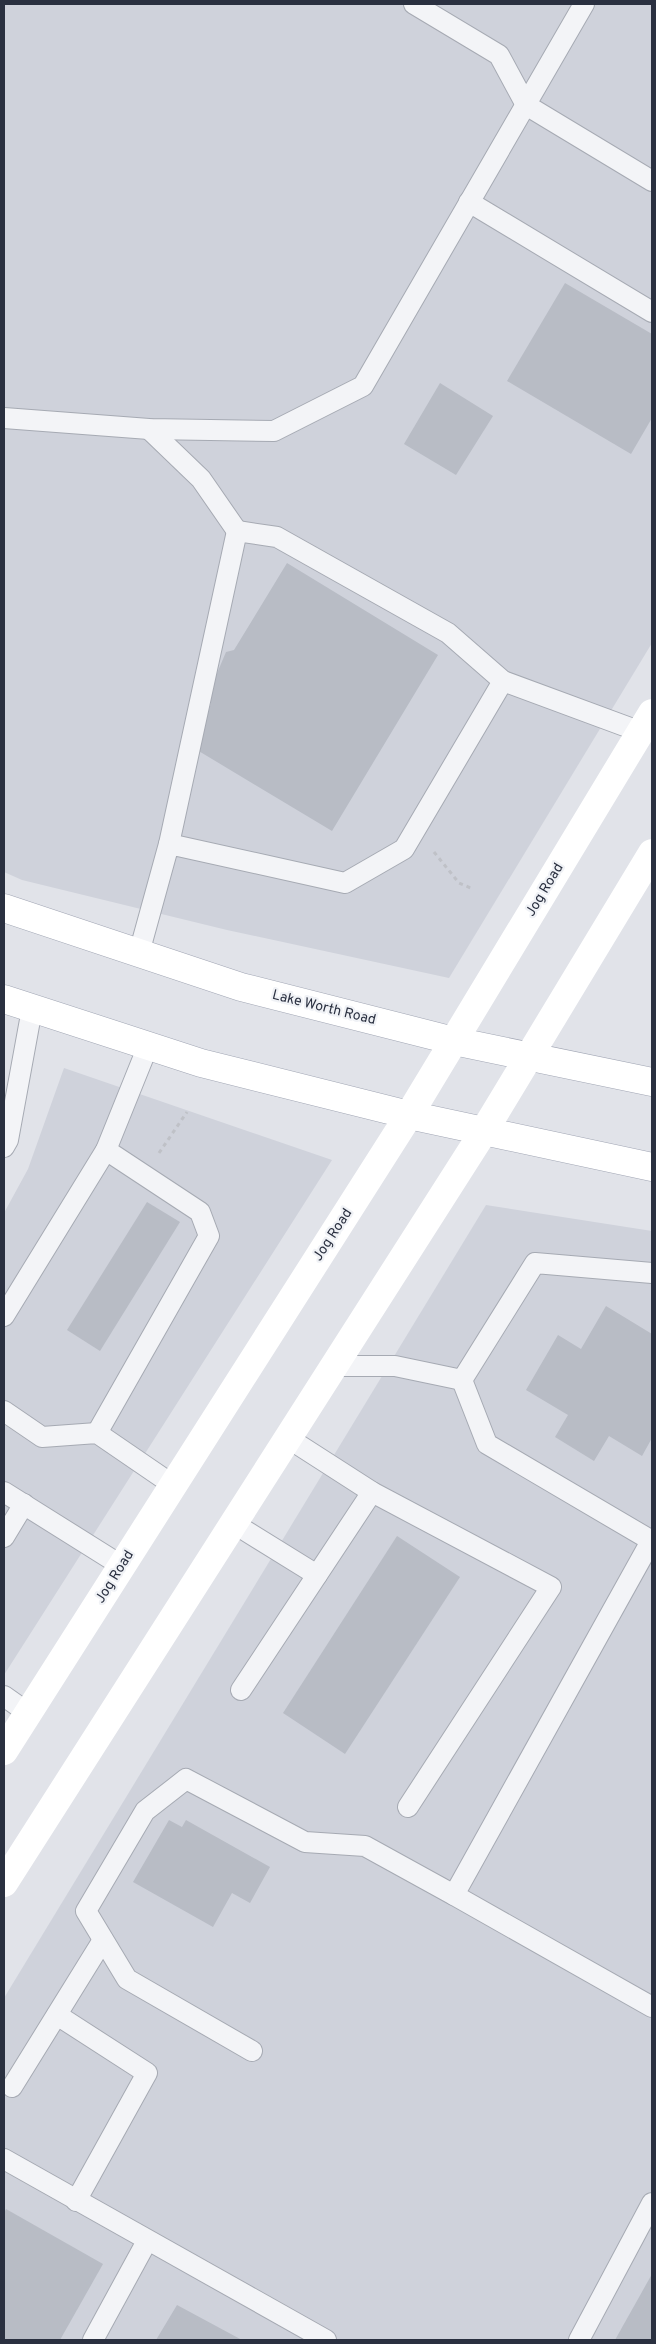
<svg xmlns="http://www.w3.org/2000/svg" width="656" height="2344" viewBox="0 0 656 2344" font-family="Overpass,sans-serif">
	<style>
		.built { fill: #cfd2db }
		.building { fill: #b8bcc5 }
		.lines { fill: none; stroke-linecap: round; stroke-linejoin: round }
		.lane-casing { stroke: #a6aab3; stroke-width: 22 }
		.primary-casing { stroke: #a1a6b4; stroke-width: 29 }
		.path { stroke: #bfc1c7; stroke-width: 3; stroke-dasharray: 4 4; stroke-linecap: butt }
		.lane { stroke: #f3f4f7; stroke-width: 20 }
		.secondary { stroke: #fff; stroke-width: 28 }
		.primary { stroke: #fff; stroke-width: 28 }
		.labels { text-anchor: middle; dominant-baseline: central; stroke-width: 4.5; stroke-linejoin: round; paint-order: stroke }
		.street-label { font-size: 14px; fill: #2a3040; stroke: #f0f2f6 }
	</style>
	<rect width="100%" height="100%" fill="#e1e3e9"/>
	<g class="built">
		<path d="M4,4H652V643L449,978L227,930L22,880L4,872Z"/>
		<path d="M64,1068L332,1160L4,1675V1213L28,1169Z"/>
		<path d="M486,1205L652,1231V2340H4V1998Z"/>
	</g>
	<g class="building">
		<path d="M565,283L652,334V418L631,454L507,381Z"/>
		<path d="M440,383L493,416L456,475L404,444Z"/>
		<path d="M287,563L438,655L332,831L197,750L211,703L207,697L226,652L234,650Z"/>
		<path d="M147,1202L180,1222L100,1351L67,1330Z"/>
		<path d="M606,1306L652,1334V1438L642,1456L609,1436L594,1461L555,1437L568,1415L526,1390L558,1335L581,1349Z"/>
		<path d="M397,1536L460,1577L345,1754L283,1713Z"/>
		<path d="M169,1820L182,1827L186,1820L270,1867L250,1903L232,1893L213,1927L133,1882Z"/>
		<path d="M6,2209L103,2264L60,2340H4V2213Z"/>
		<path d="M652,2274V2340H615Z"/>
		<path d="M177,2305L242,2340H156Z"/>
	</g>
	<g class="lines">
		<g class="lane-casing">
			<g id="lane">
				<path d="M414,4L499,55L526,105L652,181"/>
				<path d="M469,202L652,312"/>
				<path d="M4,418L149,429L274,431L363,386L584,4"/>
				<path d="M149,429L201,479L237,531"/>
				<path d="M169,844L237,531L277,537L448,633L503,681L641,732"/>
				<path d="M139,953L169,844L345,883L404,849L503,681"/>
				<path d="M4,1147L8,1140L32,1009"/>
				<path d="M4,1316L106,1150L148,1046"/>
				<path d="M333,1366H395L462,1380L535,1263L652,1273"/>
				<path d="M462,1380L487,1444L652,1541"/>
				<path d="M4,1411L42,1437L97,1433L173,1485"/>
				<path d="M97,1433L209,1236L200,1212L106,1150"/>
				<path d="M288,1438L372,1492L551,1587L408,1807"/>
				<path d="M4,1492L122,1566"/>
				<path d="M233,1523L317,1575"/>
				<path d="M4,1537L24,1504"/>
				<path d="M651,1541L454,1895L652,2007"/>
				<path d="M241,1690L372,1492"/>
				<path d="M4,1696L28,1713"/>
				<path d="M57,2015L147,2073L76,2201"/>
				<path d="M252,2051L127,1979L86,1911L145,1811L186,1779L305,1842L365,1846L454,1895"/>
				<path d="M12,2087L103,1940"/>
				<path d="M4,2159L326,2340"/>
				<path d="M93,2340L147,2241"/>
				<path d="M579,2340L652,2203"/>
			</g>
		</g>
		<g class="primary-casing">
			<g id="primary">
				<path d="M4,908L241,987L454,1041L652,1082"/>
				<path d="M4,999L201,1063L409,1115L652,1167"/>
			</g>
		</g>
		<g class="path">
			<path d="M434,852L459,883L473,889"/>
			<path d="M159,1153L187,1112"/>
		</g>
		<use href="#lane" class="lane"/>
		<g class="secondary">
			<path d="M4,1751L409,1115L652,713"/>
			<path d="M4,1883L484,1131L652,853"/>
		</g>
		<use href="#primary" class="primary"/>
	</g>
	<g class="labels">
		<g class="street-label">
			<text transform="translate(545 890) rotate(-59)">Jog Road</text>
			<text transform="translate(324 1008) rotate(14)">Lake Worth Road</text>
			<text transform="translate(333 1235) rotate(-57)">Jog Road</text>
			<text transform="translate(115 1577) rotate(-58)">Jog Road</text>
		</g>
	</g>
	<rect width="656" height="2344" fill="none" stroke="#2a3040" stroke-width="10"/>
</svg>
